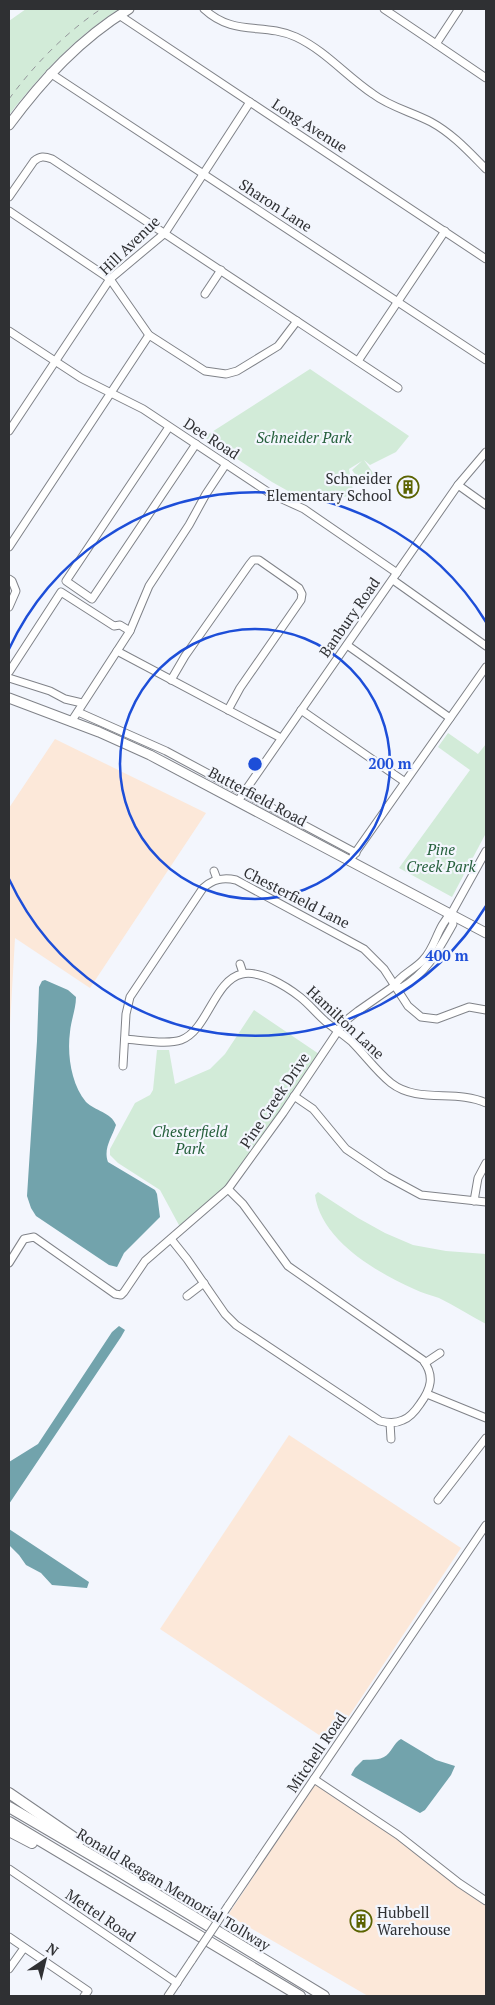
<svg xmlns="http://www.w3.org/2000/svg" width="495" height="2005" viewBox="0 0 495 2005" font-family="'PT Serif',serif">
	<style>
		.industrial { fill: #fce8d9 }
		.green { fill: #d2ebd8 }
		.water { fill: #72a3ac }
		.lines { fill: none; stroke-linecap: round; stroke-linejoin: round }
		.minor-casing { stroke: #808389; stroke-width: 9 }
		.major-casing { stroke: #808389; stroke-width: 11 }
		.highway-casing { stroke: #808389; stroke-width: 12 }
		.minor { stroke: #fff; stroke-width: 7 }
		.major { stroke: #fff; stroke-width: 9 }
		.highway { stroke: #fff; stroke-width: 10 }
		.rail { stroke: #93959a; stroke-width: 1; stroke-dasharray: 6 6; stroke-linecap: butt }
		.minor-bridge-casing { stroke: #808389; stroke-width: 9; stroke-linecap: butt }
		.minor-bridge { stroke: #fff; stroke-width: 7 }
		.ring { fill: none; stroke: #1d4ed8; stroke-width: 2.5 }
		.labels { text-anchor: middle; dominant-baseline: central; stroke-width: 4.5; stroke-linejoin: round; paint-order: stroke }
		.street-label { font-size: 15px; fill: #2f3033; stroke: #f3f6fd }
		.park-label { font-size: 15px; font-style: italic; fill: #26603c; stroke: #f3f6fd }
		.poi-label { font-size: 15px; fill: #2f3033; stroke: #f3f6fd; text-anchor: end }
		.centre { fill: #1d4ed8; stroke: #f3f6fd; stroke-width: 2.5 }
		.ring-label { font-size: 15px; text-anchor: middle; font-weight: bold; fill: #1d4ed8; stroke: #f3f6fd; stroke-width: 4.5; stroke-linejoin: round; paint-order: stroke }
	</style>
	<rect width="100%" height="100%" fill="#f3f6fd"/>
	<g class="industrial">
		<path d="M55,739L206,813L90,988L15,938L9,1042V808Z"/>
		<path d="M289,1435L461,1548L331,1743L160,1629Z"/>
		<path d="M316,1782L399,1838L486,1903V1996H368L228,1915Z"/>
	</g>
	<g class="green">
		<path d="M26,9H119C75,37 41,74 9,115V21Z"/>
		<path d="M310,369L409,436L396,452L370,465L364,460L376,477L363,485L352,470L362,461L349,469L354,496L304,500L272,482L204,437Z"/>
		<path d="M448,733L478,754L486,744V833L452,897L399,868L470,770L438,747Z"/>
		<path d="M254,1010L319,1054L235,1177L225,1188L180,1227L160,1190L118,1163L110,1155V1149L135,1103L150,1095L153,1090L157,1050H169L175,1084L210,1069L225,1054Z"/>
		<path d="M318,1192L358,1218L385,1233L413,1245L446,1251L486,1254V1324C471,1316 455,1306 439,1298C431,1295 422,1293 414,1289C376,1272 321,1240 315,1195Z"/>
	</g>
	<g class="water">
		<path d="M45,980L68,990L76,997C76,1009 71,1020 70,1032C67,1054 71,1084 86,1102C95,1111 111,1112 116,1125C112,1137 103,1149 108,1162L155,1190L157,1194L160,1217L124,1253L117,1267L109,1265L36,1216L31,1208L27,1196L37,1041L39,987L42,981Z"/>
		<path d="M119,1326L125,1330L121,1337L9,1504V1462L38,1444L112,1332Z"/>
		<path d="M9,1529L89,1582L87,1588L52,1585L41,1573L26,1565L19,1555L9,1545Z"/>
		<path d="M401,1739L436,1760L455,1766L451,1775L425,1810L420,1813L351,1775L355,1768L363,1760C370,1759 377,1761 384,1757C392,1753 393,1743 401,1739Z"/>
	</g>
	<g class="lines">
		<g class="minor-casing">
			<g id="minor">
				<path d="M204,9C234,37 263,22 296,37C326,51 346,76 373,94C390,107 412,112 431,122C453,134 469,152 486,169"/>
				<path d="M384,9L436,44"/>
				<path d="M459,9L436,44L486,78"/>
				<path d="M119,15L486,259"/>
				<path d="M50,73L486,360"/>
				<path d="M9,197L34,161C40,156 44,156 52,159L398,388"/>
				<path d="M9,211L110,279L149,335L205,371L226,374L237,371L278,346L297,321"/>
				<path d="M205,294L221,270"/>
				<path d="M9,331L81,378L143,409L271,494L304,509L397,573"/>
				<path d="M358,361L445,231"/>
				<path d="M169,427L66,581L92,599L196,444"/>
				<path d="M9,431L110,279L165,233L250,102"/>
				<path d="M458,485L486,505"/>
				<path d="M9,547L149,335"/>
				<path d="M9,579L12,581L16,591L9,607"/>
				<path d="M393,580L486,646"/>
				<path d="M347,645L450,718"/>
				<path d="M117,651L281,738"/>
				<path d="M9,672L61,592L114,626L120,625L130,631"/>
				<path d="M9,678L50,691L65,699L82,703"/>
				<path d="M171,680L185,656L249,565L253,560H259L299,588L302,594L301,600L240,688L228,710"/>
				<path d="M301,710L405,782"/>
				<path d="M78,712L166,751L356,853"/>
				<path d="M71,722L130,631L149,586L189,525L206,494L226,464"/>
				<path d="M238,801L458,485L486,452"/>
				<path d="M353,856L486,667"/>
				<path d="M214,871L217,879"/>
				<path d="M240,964L243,973"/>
				<path d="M394,986L401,988C427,973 439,949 453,924L451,914"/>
				<path d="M125,1039C140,1040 167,1045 181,1040C208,1030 214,980 242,974C260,970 286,986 300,997C309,1004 316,1013 325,1021C333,1028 343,1034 352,1042C365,1055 376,1071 391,1083C418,1104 456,1089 486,1103"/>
				<path d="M123,1066L126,1014L130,997L203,888C213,879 223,877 236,880L364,949L384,969L408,1006L421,1017L437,1019L469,1007L486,1010"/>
				<path d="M294,1096L313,1109L346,1149L386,1176L421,1195L486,1202"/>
				<path d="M474,1201L478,1178L486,1163"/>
				<path d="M171,1239L187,1259L225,1314L236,1325L380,1421C388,1423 395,1424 403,1420C411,1417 416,1410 420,1404C431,1389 435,1376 423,1360L288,1266L243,1204L228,1189"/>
				<path d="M9,1263L24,1239L34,1237L115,1294L121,1295L124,1292L145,1261L228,1189L283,1113L344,1022L358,1011L394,986C400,975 414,970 423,960C436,947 437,926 451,914L486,851"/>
				<path d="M187,1296L204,1283"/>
				<path d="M425,1363L440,1353"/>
				<path d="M427,1394L486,1418"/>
				<path d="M390,1423L391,1439"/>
				<path d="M438,1500L486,1438"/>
				<path d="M314,1779L398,1835L459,1883L486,1901"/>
				<path d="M9,1869L177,1983"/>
				<path d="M228,1906L486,1525"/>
				<path d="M9,1937L88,1991L84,1996"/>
				<path d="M9,1969L24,1948"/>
				<path d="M168,1996L192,1960"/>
			</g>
		</g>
		<g class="major-casing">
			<g id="major">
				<path d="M9,125C43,79 80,39 129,9"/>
				<path d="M9,698L99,732L150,755L486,933"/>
			</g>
		</g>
		<g class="highway-casing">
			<g id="highway">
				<path d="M9,1793L79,1841"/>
				<path d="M9,1807L115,1869L324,1996"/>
				<path d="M9,1822L300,1996"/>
				<path d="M9,1831L32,1843"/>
			</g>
		</g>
		<use href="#minor" class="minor"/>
		<use href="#major" class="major"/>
		<use href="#highway" class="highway"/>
		<path class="rail" d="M9,99C34,65 65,33 101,9"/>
		<g class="minor-bridge-casing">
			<path id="minor-bridge" d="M192,1960L228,1906"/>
		</g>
		<use href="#minor-bridge" class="minor-bridge"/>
	</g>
	<g class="ring">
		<circle cx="255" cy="764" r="135"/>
		<path d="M486 906A271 271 0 0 1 9 879M9 649A271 271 0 0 1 486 622"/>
	</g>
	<defs>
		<g id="building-ring" transform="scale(1.125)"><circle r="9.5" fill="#f3f6fd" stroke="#5a6300" stroke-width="1.5"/><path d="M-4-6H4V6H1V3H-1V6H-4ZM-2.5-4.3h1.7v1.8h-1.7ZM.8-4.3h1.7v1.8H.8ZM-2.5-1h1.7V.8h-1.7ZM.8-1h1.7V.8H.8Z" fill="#5a6300"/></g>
	</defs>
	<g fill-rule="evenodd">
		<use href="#building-ring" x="408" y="487"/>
		<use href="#building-ring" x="361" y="1921"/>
	</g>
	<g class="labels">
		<g class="street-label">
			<text transform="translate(310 125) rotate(33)">Long Avenue</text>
			<text transform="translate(276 205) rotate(33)">Sharon Lane</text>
			<text transform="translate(129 245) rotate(-44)">Hill Avenue</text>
			<text transform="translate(212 438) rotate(33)">Dee Road</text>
			<text transform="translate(349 617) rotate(-55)">Banbury Road</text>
			<text transform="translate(258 796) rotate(28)">Butterfield Road</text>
			<text transform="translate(297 897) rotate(27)">Chesterfield Lane</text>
			<text transform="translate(346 1022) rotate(43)">Hamilton Lane</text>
			<text transform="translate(274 1100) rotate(-56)">Pine Creek Drive</text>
			<text transform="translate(316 1752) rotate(-56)">Mitchell Road</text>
			<text transform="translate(174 1889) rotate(31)">Ronald Reagan Memorial Tollway</text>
			<text transform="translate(101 1915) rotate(34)">Mettel Road</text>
		</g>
		<g class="park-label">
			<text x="304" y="437">Schneider Park</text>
			<text x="441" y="849">Pine<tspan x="441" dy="17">Creek Park</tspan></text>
			<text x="190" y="1131">Chesterfield<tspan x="190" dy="17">Park</tspan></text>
		</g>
		<g class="poi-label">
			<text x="392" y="478">Schneider<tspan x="392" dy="17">Elementary School</tspan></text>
			<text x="377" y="1912" text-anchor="start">Hubbell<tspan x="377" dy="17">Warehouse</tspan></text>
		</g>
	</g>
	<circle cx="255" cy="764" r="8" class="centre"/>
	<g class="ring-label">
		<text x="390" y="769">200 m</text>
		<text x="447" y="961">400 m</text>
	</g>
	<rect width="495" height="2005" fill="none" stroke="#2f3033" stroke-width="20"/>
	<g transform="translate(45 1960) rotate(35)" stroke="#f3f6fd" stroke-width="4" paint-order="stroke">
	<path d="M0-4L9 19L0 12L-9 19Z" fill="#2f3033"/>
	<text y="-8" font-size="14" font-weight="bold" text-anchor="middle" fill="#2f3033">N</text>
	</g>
</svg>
